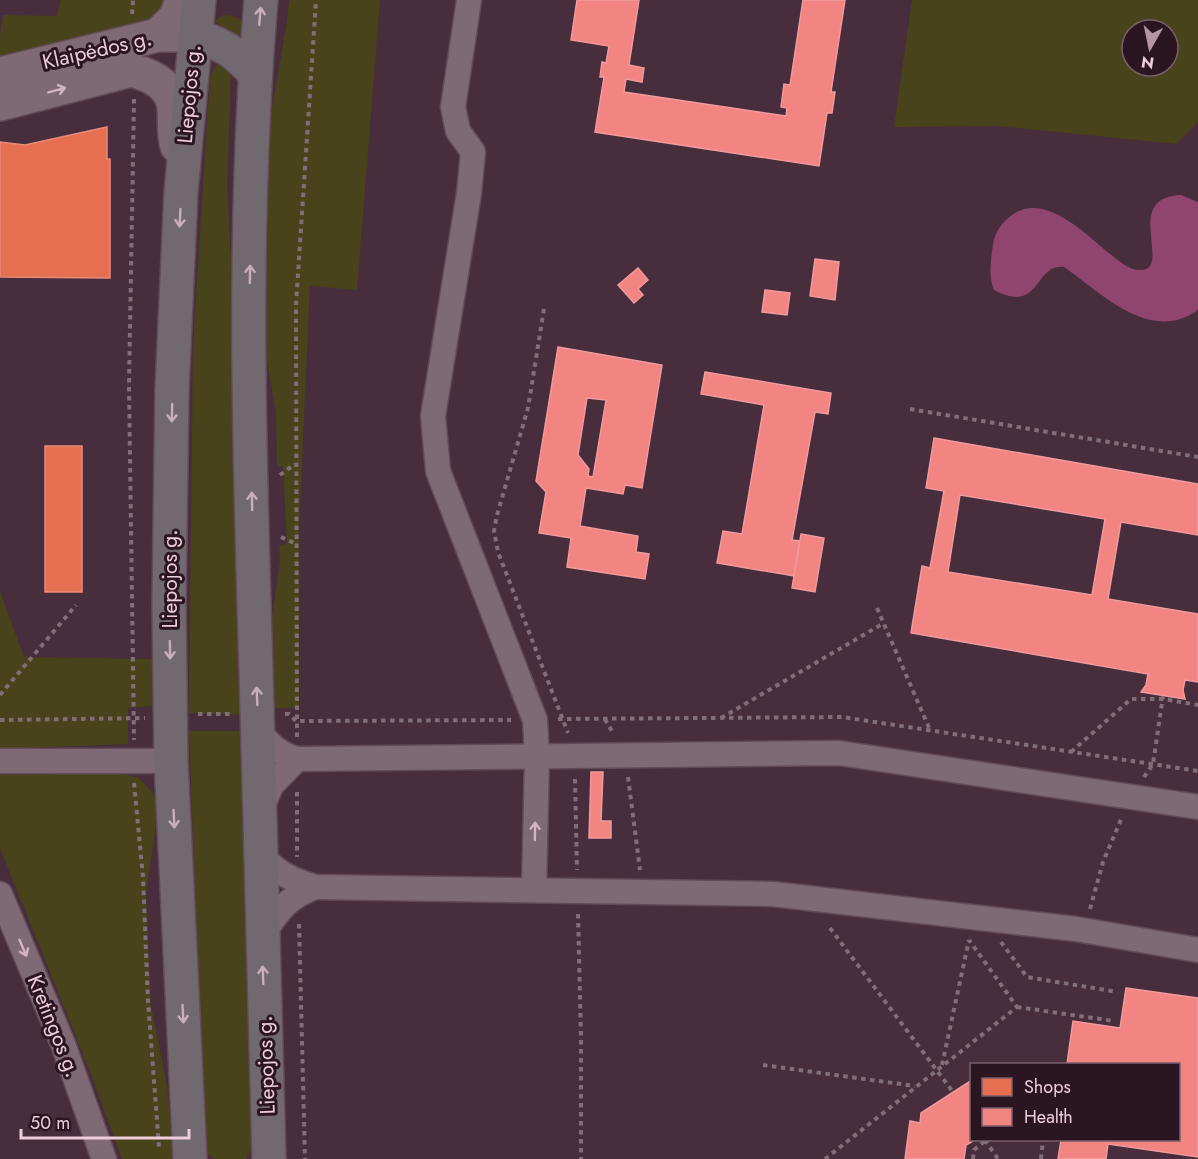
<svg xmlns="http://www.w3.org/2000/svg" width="1198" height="1159" viewBox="0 0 1198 1159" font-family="Jost,sans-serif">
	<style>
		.green { fill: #48431b; fill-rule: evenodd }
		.water { fill: #8f456d }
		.shops { fill: #e76f51; stroke: #e98b7b; stroke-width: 1.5 }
		.health { fill: #f28482; stroke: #f09a9d; stroke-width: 1.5; fill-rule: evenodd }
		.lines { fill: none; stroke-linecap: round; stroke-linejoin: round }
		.street-casing { stroke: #624a57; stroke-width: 27 }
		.secondary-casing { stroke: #624a57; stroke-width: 36 }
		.primary-casing { stroke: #624a57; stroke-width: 36 }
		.path { stroke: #826e78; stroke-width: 4; stroke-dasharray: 4.5 4.5; stroke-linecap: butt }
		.street { stroke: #7f6974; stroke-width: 24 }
		.secondary { stroke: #7f6974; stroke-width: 33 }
		.primary { stroke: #72686f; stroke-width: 33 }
		.oneway { stroke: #c8afbb }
		.oneway2 { stroke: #d2b4c2 }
		.labels { text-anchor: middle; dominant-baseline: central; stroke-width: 6; stroke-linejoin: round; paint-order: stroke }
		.street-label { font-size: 21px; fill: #edcddc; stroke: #2b1521 }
	</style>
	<rect width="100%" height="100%" fill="#482d3c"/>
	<g class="green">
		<path d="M60,0H172L152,22L0,61V36L3,15L57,16Z"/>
		<path d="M289,0H380L357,290L310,286L299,528V708H271L268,646L280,562L279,545L287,544L283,466H277L276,413L266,355L269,125L287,21Z"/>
		<path d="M912,0H1198V122L1176,144L998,126L894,127ZM1132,30H1168V66H1132Z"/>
		<path d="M228,15C247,19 246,26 246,43L215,21L221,16Z"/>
		<path d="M222,61L231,71L227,188L235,326L246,715L189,713L193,345L210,77L216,65Z"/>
		<path d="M0,591L24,657L152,659V706L128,708V744L0,749Z"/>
		<path d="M189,731H244L257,1139L246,1159H214L205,1151Z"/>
		<path d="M119,773L139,778L154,794L158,811L146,893L151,1006L167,1085L173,1159H122L91,1074L0,848V775Z"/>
	</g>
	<path class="water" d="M1181,195L1198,202V310C1150,344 1103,294 1064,267C1033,264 1042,315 994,290C988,276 991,259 993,244C995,232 1002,222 1012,215C1044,191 1086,234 1110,254C1119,261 1130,271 1142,270C1172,267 1122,197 1181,195Z"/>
	<g class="shops">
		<path d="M107,127V159H110V278L0,277V142L25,145Z"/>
		<rect x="45" y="446" width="37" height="146"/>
	</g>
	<g class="health">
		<path d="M577,0H639L629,65L644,68L642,82L626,79L624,92L786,116L787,108L781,107L784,84L790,85L803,0H845L831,92H835L832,113H827L819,166L595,132L604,77H600L602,62L606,63L609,46L571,40Z"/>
		<path d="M815,259L839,262L835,300L810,296Z"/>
		<path d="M638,268L648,280L638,289L643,295L634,303L618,285Z"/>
		<path d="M765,290L790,293L787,315L762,312Z"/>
		<path d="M558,347L662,365L642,488L625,485L623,494L586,488L580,526L638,536L636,552L649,554L645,579L567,567L571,538L539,533L546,492L536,481ZM587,398L606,400L593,477L588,476L589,469L578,455Z"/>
		<path d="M705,372L831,393L828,414L815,412L792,540L800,541L794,576L717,563L723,531L742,534L764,405L701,394Z"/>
		<path d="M934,438L1198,484V535L1121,522L1108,599L1198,614V682L1185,680L1183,690L1185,699L1141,692L1146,685L1148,674L911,633L922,566L930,568L944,491L926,488ZM960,495L1105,519L1092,595L948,572Z"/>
		<path d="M801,534L824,538L815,592L792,588Z"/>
		<path d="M591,772H603L601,821H611V838H589Z"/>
		<path d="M1126,988L1198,998V1157L1108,1144L1106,1159H1058L1061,1140H1178V1064H1067L1073,1021L1120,1028Z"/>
		<path d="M972,1080V1140H975L966,1145L964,1159H905L910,1121L920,1123L921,1113Z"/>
	</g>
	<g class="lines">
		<g class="street-casing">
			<g id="street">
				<path d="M469,0L453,107L458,131L473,152L469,193L433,416L438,471L535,720L537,757L534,889"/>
				<path d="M258,731C271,745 279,754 297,759L839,753L1198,807"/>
				<path d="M0,761H171"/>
				<path d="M262,808L271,786L297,759"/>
				<path d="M261,855C277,873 292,880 315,887L773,894L1076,929L1198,950"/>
				<path d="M0,894L63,1044L104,1159"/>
				<path d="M262,935C280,910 285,899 315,887"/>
			</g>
		</g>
		<g class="secondary-casing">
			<g id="secondary">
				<path d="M158,35L176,17L182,0"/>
				<path d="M0,74L158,35H195"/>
				<path d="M0,104L131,70C151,75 172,85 174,108C175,121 173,134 177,146"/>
			</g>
		</g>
		<g class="primary-casing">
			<g id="primary">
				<path d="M261,0C242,222 249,447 256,670C261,833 264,996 269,1159"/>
				<path d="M195,35C225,46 233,50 255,74"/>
				<path d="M190,1159L171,761L169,604L172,390L181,192L199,0"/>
			</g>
		</g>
		<g class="path">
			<path d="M132,14L133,0"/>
			<path d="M134,99L129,386L134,740"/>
			<path d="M544,309L528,408L497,515L494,531L498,552L568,733"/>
			<path d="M910,409L1198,457"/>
			<path d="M280,475L295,464"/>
			<path d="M281,537L296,544"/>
			<path d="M877,608L930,730"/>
			<path d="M0,695L76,605"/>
			<path d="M198,714H232"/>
			<path d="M285,714H289L296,721L511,720"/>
			<path d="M721,718L884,623"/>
			<path d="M558,719L842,717L1198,771"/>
			<path d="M605,719L613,733"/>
			<path d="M0,720L145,718"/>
			<path d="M297,737L296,305L316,0"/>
			<path d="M1071,752L1131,699H1163L1198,705"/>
			<path d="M628,777L640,870"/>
			<path d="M1144,777L1153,764L1163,696"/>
			<path d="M575,779L577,870"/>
			<path d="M134,783L143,877L148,1001L159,1147"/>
			<path d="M297,792V857"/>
			<path d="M1090,909L1103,862L1122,817"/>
			<path d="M578,914L581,1037V1159"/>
			<path d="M299,924L305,1159"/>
			<path d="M830,928L953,1092"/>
			<path d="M1001,942L1027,977L1117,992"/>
			<path d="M1017,1007L1114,1021"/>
			<path d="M763,1065L915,1086"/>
			<path d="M942,1065L969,940"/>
			<path d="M985,1140L998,1159"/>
			<path d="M825,1159L1017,1007L969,940"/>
			<path d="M973,1159L974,1150L986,1140"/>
			<path d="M1041,1159L1043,1140"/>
		</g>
		<use href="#street" class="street"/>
		<use href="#secondary" class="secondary"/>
		<use href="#primary" class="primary"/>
	</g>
	<defs><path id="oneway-shaft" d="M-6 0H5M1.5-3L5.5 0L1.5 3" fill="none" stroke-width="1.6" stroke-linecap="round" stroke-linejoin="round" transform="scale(1.5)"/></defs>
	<g class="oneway">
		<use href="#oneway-shaft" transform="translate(260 16) rotate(-85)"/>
		<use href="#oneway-shaft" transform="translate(180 218) rotate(93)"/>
		<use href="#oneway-shaft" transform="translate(250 274) rotate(-89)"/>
		<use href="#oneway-shaft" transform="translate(172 413) rotate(91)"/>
		<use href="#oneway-shaft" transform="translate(252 501) rotate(-91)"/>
		<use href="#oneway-shaft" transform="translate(170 650) rotate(89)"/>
		<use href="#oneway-shaft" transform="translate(257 696) rotate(-92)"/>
		<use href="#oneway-shaft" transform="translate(174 819) rotate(87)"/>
		<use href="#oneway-shaft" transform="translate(263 975) rotate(-92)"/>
		<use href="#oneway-shaft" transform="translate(183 1014) rotate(87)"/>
	</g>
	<g class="oneway2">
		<use href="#oneway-shaft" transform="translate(57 90) rotate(-15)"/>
		<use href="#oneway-shaft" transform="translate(535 831) rotate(-89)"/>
		<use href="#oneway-shaft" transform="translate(23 948) rotate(67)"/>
	</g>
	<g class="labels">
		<g class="street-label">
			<text transform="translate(97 50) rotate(-13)">Klaipėdos g.</text>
			<text transform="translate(189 94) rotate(-85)">Liepojos g.</text>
			<text transform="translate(170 579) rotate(-90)">Liepojos g.</text>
			<text transform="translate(54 1026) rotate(68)">Kretingos g.</text>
			<text transform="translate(266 1065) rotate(-92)">Liepojos g.</text>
		</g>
	</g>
	<rect x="970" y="1063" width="210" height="78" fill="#2b1521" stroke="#795f6c" stroke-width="1.5"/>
	<rect x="982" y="1078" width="30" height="18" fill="#e76f51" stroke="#795f6c" stroke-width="1.5"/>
	<text x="1024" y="1093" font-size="18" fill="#edcddc">Shops</text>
	<rect x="982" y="1108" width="30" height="18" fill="#f28482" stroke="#795f6c" stroke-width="1.5"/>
	<text x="1024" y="1123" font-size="18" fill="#edcddc">Health</text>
	<g transform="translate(1150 48) rotate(189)"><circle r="28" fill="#2b1521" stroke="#795f6c" stroke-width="1.5"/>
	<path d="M0-4.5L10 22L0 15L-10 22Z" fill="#b395a4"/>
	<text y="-9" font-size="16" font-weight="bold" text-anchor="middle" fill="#edcddc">N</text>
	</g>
	<path d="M21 1129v9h168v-9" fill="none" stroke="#edcddc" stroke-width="3"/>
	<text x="30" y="1129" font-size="18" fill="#edcddc" stroke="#2b1521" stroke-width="4.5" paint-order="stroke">50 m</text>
</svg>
